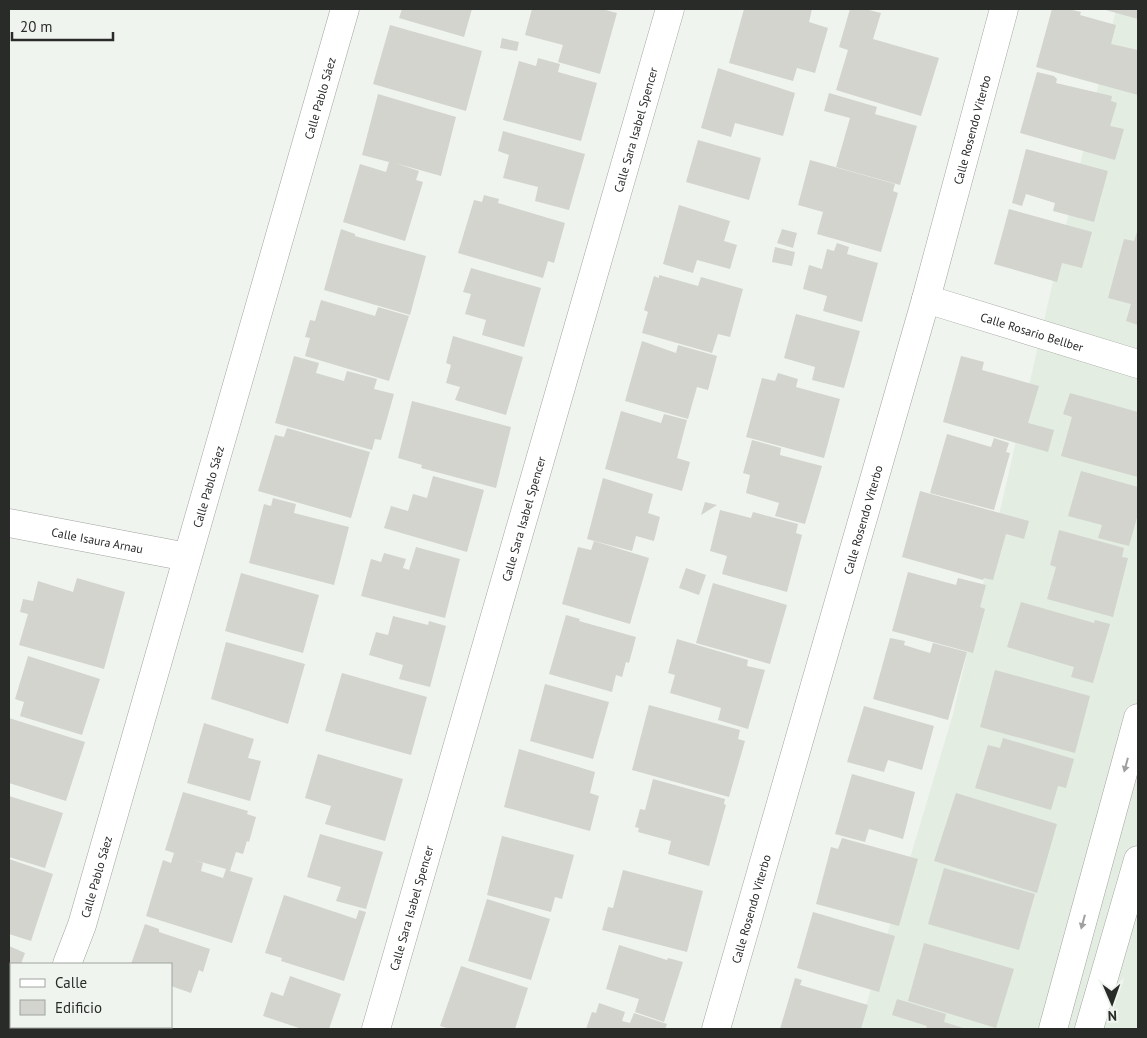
<svg xmlns="http://www.w3.org/2000/svg" width="1147" height="1038" viewBox="0 0 1147 1038" font-family="'PT Sans',sans-serif">
	<style>
		.built { fill: #e4ede1 }
		.building { fill: #d2d4cd; fill-rule: evenodd }
		.lines { fill: none; stroke-linecap: round; stroke-linejoin: round }
		.minor-casing { stroke: #a0a49f; stroke-width: 29 }
		.minor { stroke: #fff; stroke-width: 28 }
		.oneway { fill: #9fa09f }
		.labels { text-anchor: middle; dominant-baseline: central; stroke-width: 4; stroke-linejoin: round; paint-order: stroke }
		.street-label { font-size: 12px; fill: #292b29; stroke: #f0f4ef }
	</style>
	<rect width="100%" height="100%" fill="#f0f4ef"/>
	<path class="built" d="M1116,9H1138V1029H859L953,714Z"/>
	<g class="building">
		<path d="M402,9H472L464,37L399,18Z"/>
		<path d="M532,9H602L617,13L600,74L558,62L563,45L525,35Z"/>
		<path d="M744,9H812L809,22L828,28L815,73L797,68L793,81L729,63Z"/>
		<path d="M850,9H865L881,13L873,39L939,58L921,116L836,90L848,50L839,47Z"/>
		<path d="M1052,9H1068L1081,12L1080,15L1116,25L1111,44L1138,50V95L1036,67Z"/>
		<path d="M1102,9H1138V19Z"/>
		<path d="M390,25L482,51L466,111L373,84Z"/>
		<path d="M502,38L519,42L517,51L500,48Z"/>
		<path d="M538,58L560,64L558,72L597,83L581,141L503,120L519,61L536,66Z"/>
		<path d="M718,68L795,93L783,136L735,123L731,137L701,128Z"/>
		<path d="M1037,72L1054,76L1057,79L1056,83L1112,96L1111,101L1117,103L1110,126L1124,129L1115,160L1020,133Z"/>
		<path d="M829,93L877,107L875,114L917,126L900,185L836,167L850,118L824,111Z"/>
		<path d="M378,94L456,117L441,176L395,163L419,171L416,180L423,182L405,241L343,222L360,164L386,172L389,162L362,155Z"/>
		<path d="M503,131L585,154L569,210L535,201L538,187L503,178L509,155L498,151Z"/>
		<path d="M698,140L761,158L749,200L686,182Z"/>
		<path d="M1026,149L1108,171L1094,222L1053,211L1055,203L1026,194L1022,206L1012,203Z"/>
		<path d="M810,160L895,184L893,191L898,193L881,252L817,234L823,212L798,205Z"/>
		<path d="M484,195L499,199L498,203L565,223L554,263L548,261L543,278L458,253L474,200L482,202Z"/>
		<path d="M679,205L730,221L724,241L737,245L730,269L697,260L693,273L663,264Z"/>
		<path d="M1009,209L1092,232L1082,268L1062,263L1057,282L994,264Z"/>
		<path d="M341,229L355,234V236L426,256L410,315L324,290Z"/>
		<path d="M782,229L797,233L793,248L777,243Z"/>
		<path d="M1138,229V325L1126,321L1131,304L1108,298L1124,239L1134,241Z"/>
		<path d="M837,243L849,247L847,254L878,263L862,322L823,311L827,296L803,289L809,265L822,269L827,249L834,251Z"/>
		<path d="M775,247L795,252L792,266L772,262Z"/>
		<path d="M471,268L541,288L524,347L482,335L486,320L465,314L471,294L463,292Z"/>
		<path d="M659,275L698,286L701,277L743,289L730,337L718,334L712,353L642,333L648,312L644,310L654,276L659,278Z"/>
		<path d="M321,300L375,316L378,307L409,316L389,381L305,356L310,338L305,337L310,320L315,321Z"/>
		<path d="M796,314L860,331L844,388L812,380L815,367L784,358Z"/>
		<path d="M453,336L523,357L506,415L455,400L460,387L446,383L451,365L446,363Z"/>
		<path d="M642,341L676,353L678,345L717,356L708,390L697,387L688,419L625,401Z"/>
		<path d="M294,356L319,363L316,373L344,381L347,371L377,379L374,389L394,394L381,440L375,439L372,450L275,423Z"/>
		<path d="M961,356L984,362L982,370L1039,386L1028,423L1054,430L1048,452L943,422Z"/>
		<path d="M778,373L798,379L796,387L840,399L824,458L746,437L762,378L775,381Z"/>
		<path d="M1070,393L1138,412V477L1061,456L1072,417L1063,414Z"/>
		<path d="M412,401L511,427L496,488L421,468L422,465L398,458Z"/>
		<path d="M621,411L661,423L664,414L687,420L677,458L690,462L682,491L605,469Z"/>
		<path d="M287,428L370,452L351,518L258,491L275,435L284,437Z"/>
		<path d="M947,434L991,447L994,438L1009,443L1006,452L1010,453L994,510L930,493Z"/>
		<path d="M752,440L781,448L780,455L822,466L805,524L775,516L779,503L746,493L750,475L743,473Z"/>
		<path d="M1081,471L1138,487V514L1129,546L1098,538L1102,525L1068,516Z"/>
		<path d="M433,476L484,490L467,552L384,528L391,506L408,511L413,494L427,498Z"/>
		<path d="M603,478L653,494L648,513L660,517L654,541L636,536L632,551L587,539Z"/>
		<path d="M920,491L1029,521L1024,539L1006,534L993,580L984,578L983,580L902,557Z"/>
		<path d="M273,498L296,504L294,513L349,527L334,585L249,563L264,504L271,506Z"/>
		<path d="M705,502L717,505L701,515Z"/>
		<path d="M720,510L751,518L753,512L798,524L796,533L802,535L787,592L722,574L727,556L710,551Z"/>
		<path d="M1059,530L1124,548L1122,557L1128,558L1113,617L1047,599L1056,567L1050,565Z"/>
		<path d="M594,541L649,558L630,624L562,604L578,547L591,550Z"/>
		<path d="M416,547L460,559L445,618L361,596L371,559L381,562L384,553L406,559L403,568L409,570Z"/>
		<path d="M686,568L706,575L699,595L679,588Z"/>
		<path d="M908,572L956,585L958,578L986,585L980,607L985,609L973,653L892,631Z"/>
		<path d="M241,573L319,595L303,653L225,631Z"/>
		<path d="M77,578L125,592L104,669L19,645L28,614L20,612L23,599L33,601L38,581L73,592Z"/>
		<path d="M713,583L787,605L770,664L696,643Z"/>
		<path d="M1021,602L1094,623L1095,620L1110,624L1093,683L1071,677L1074,667L1007,647Z"/>
		<path d="M566,615L580,619L579,621L636,637L629,663L626,662L622,677L616,675L612,692L549,674Z"/>
		<path d="M393,616L428,625L429,621L446,626L430,687L399,679L403,665L369,655L376,632L388,635Z"/>
		<path d="M890,638L905,641L904,645L930,653L933,643L967,652L948,720L873,699Z"/>
		<path d="M677,639L748,660L747,666L765,670L748,729L718,720L721,708L670,693L675,675L668,673Z"/>
		<path d="M226,642L305,664L288,724L211,699Z"/>
		<path d="M28,656L100,679L82,735L20,716L24,702L15,699Z"/>
		<path d="M995,670L1090,696L1075,753L980,727Z"/>
		<path d="M342,673L427,697L411,755L325,731Z"/>
		<path d="M545,684L609,702L593,759L530,741Z"/>
		<path d="M649,705L740,730L738,739L745,741L729,797L632,770Z"/>
		<path d="M864,706L934,726L922,770L888,760L884,772L847,762Z"/>
		<path d="M9,718L85,742L66,801L9,783Z"/>
		<path d="M204,723L254,739L248,758L261,761L250,801L187,783Z"/>
		<path d="M1003,738L1074,759L1066,788L1058,786L1051,810L975,788L988,745L1000,748Z"/>
		<path d="M519,749L595,772L590,793L599,796L590,831L504,807Z"/>
		<path d="M318,754L403,779L385,841L325,824L331,806L305,798Z"/>
		<path d="M852,774L915,792L903,839L869,829L865,842L835,834Z"/>
		<path d="M653,779L725,799L724,804L726,805L709,866L668,854L671,841L638,832L639,828L635,827L640,809L645,810Z"/>
		<path d="M183,792L248,811L247,814L256,817L249,842L247,841L243,854L236,852L230,871L253,878L232,943L146,916L163,860L171,863L174,853L165,850ZM194,860L226,869L223,878L201,871L203,863Z"/>
		<path d="M956,793L1057,824L1037,893L934,861Z"/>
		<path d="M9,796L63,813L45,868L9,857Z"/>
		<path d="M320,834L383,852L366,909L336,901L341,887L307,877Z"/>
		<path d="M502,836L574,855L562,899L555,897L551,912L487,895Z"/>
		<path d="M842,838L918,859L899,926L816,904L831,847L838,849Z"/>
		<path d="M9,859L53,874L31,941L9,934Z"/>
		<path d="M944,868L1035,894L1019,950L928,924Z"/>
		<path d="M623,870L703,891L687,952L602,930L608,907L613,908Z"/>
		<path d="M284,895L356,919L359,910L366,912L344,981L281,961L282,958L265,953Z"/>
		<path d="M487,899L550,919L531,980L468,961Z"/>
		<path d="M813,912L895,936L879,992L797,968Z"/>
		<path d="M145,924L159,929V932L210,949L203,972L199,970L191,993L171,986V964H131Z"/>
		<path d="M924,943L1014,969L996,1028L908,1001Z"/>
		<path d="M619,945L667,960L668,958L683,962L664,1022L635,1012L639,999L606,989Z"/>
		<path d="M9,946L25,953L21,964H11V987L9,993Z"/>
		<path d="M461,966L528,988L515,1029H450L440,1026Z"/>
		<path d="M290,976L341,994L329,1029H302L263,1016L271,992L283,996Z"/>
		<path d="M795,978L802,980L800,985L868,1005L861,1029H780Z"/>
		<path d="M897,999L946,1014L944,1022L966,1029H926L927,1026L892,1015Z"/>
		<path d="M599,1003L625,1012L622,1021L630,1023L634,1013L667,1024L665,1029H586L592,1012L596,1013Z"/>
		<path d="M110,1027H165L164,1029H109Z"/>
	</g>
	<g class="lines">
		<g class="minor-casing">
			<g id="minor">
				<path id="s1" d="M926,299L1138,364"/>
				<path id="s2" d="M9,523L187,557"/>
				<path id="s3" d="M67,964L82,925L345,9"/>
				<path d="M43,1029L44,1027"/>
				<path id="s4" d="M376,1029L670,9"/>
				<path id="s5" d="M716,1029L926,299L1004,9"/>
				<path d="M1053,1029L1138,718"/>
				<path d="M1089,1029L1138,860"/>
			</g>
		</g>
		<use href="#minor" class="minor"/>
	</g>
	<defs><path id="oneway-solid" d="M-6-.8H1V-3.2L6.5 0L1 3.2V.8H-6Z" transform="scale(1.25)"/></defs>
	<g class="oneway">
		<use href="#oneway-solid" transform="translate(1126 765) rotate(105)"/>
		<use href="#oneway-solid" transform="translate(1083 922) rotate(105)"/>
	</g>
	<g class="labels">
		<g class="street-label">
			<text stroke="none"><textPath href="#s3" startOffset="902">Calle Pablo Sáez</textPath></text>
			<text stroke="none"><textPath href="#s4" startOffset="936">Calle Sara Isabel Spencer</textPath></text>
			<text stroke="none"><textPath href="#s5" startOffset="935">Calle Rosendo Viterbo</textPath></text>
			<text stroke="none"><textPath href="#s1" startOffset="111">Calle Rosario Bellber</textPath></text>
			<text stroke="none"><textPath href="#s3" startOffset="498">Calle Pablo Sáez</textPath></text>
			<text stroke="none"><textPath href="#s4" startOffset="531">Calle Sara Isabel Spencer</textPath></text>
			<text stroke="none"><textPath href="#s5" startOffset="530">Calle Rosendo Viterbo</textPath></text>
			<text stroke="none"><textPath href="#s2" startOffset="90">Calle Isaura Arnau</textPath></text>
			<text stroke="none"><textPath href="#s3" startOffset="92">Calle Pablo Sáez</textPath></text>
			<text stroke="none"><textPath href="#s4" startOffset="126">Calle Sara Isabel Spencer</textPath></text>
			<text stroke="none"><textPath href="#s5" startOffset="125">Calle Rosendo Viterbo</textPath></text>
		</g>
	</g>
	<rect width="1147" height="1038" fill="none" stroke="#292b29" stroke-width="20"/>
	<rect x="10" y="963" width="162" height="65" fill="#f0f4ef" stroke="#a0a4a0"/>
	<rect x="20" y="979" width="25" height="8" fill="#ffffff" stroke="#a0a4a0"/>
	<text x="55" y="988" font-size="15" fill="#292b29">Calle</text>
	<rect x="20" y="1000" width="25" height="15" fill="#d2d4cd" stroke="#a0a4a0"/>
	<text x="55" y="1013" font-size="15" fill="#292b29">Edificio</text>
	<g transform="translate(1112 1003) rotate(178)" stroke="#f0f4ef" stroke-width="4" paint-order="stroke">
	<path d="M0-4L9 19L0 12L-9 19Z" fill="#292b29"/>
	<text y="-8" font-size="14" font-weight="bold" text-anchor="middle" fill="#292b29">N</text>
	</g>
	<path d="M12 32v8h101v-8" fill="none" stroke="#292b29" stroke-width="2.5"/>
	<text x="20" y="32" font-size="15" fill="#292b29" stroke="#f0f4ef" stroke-width="4" paint-order="stroke">20 m</text>
</svg>
